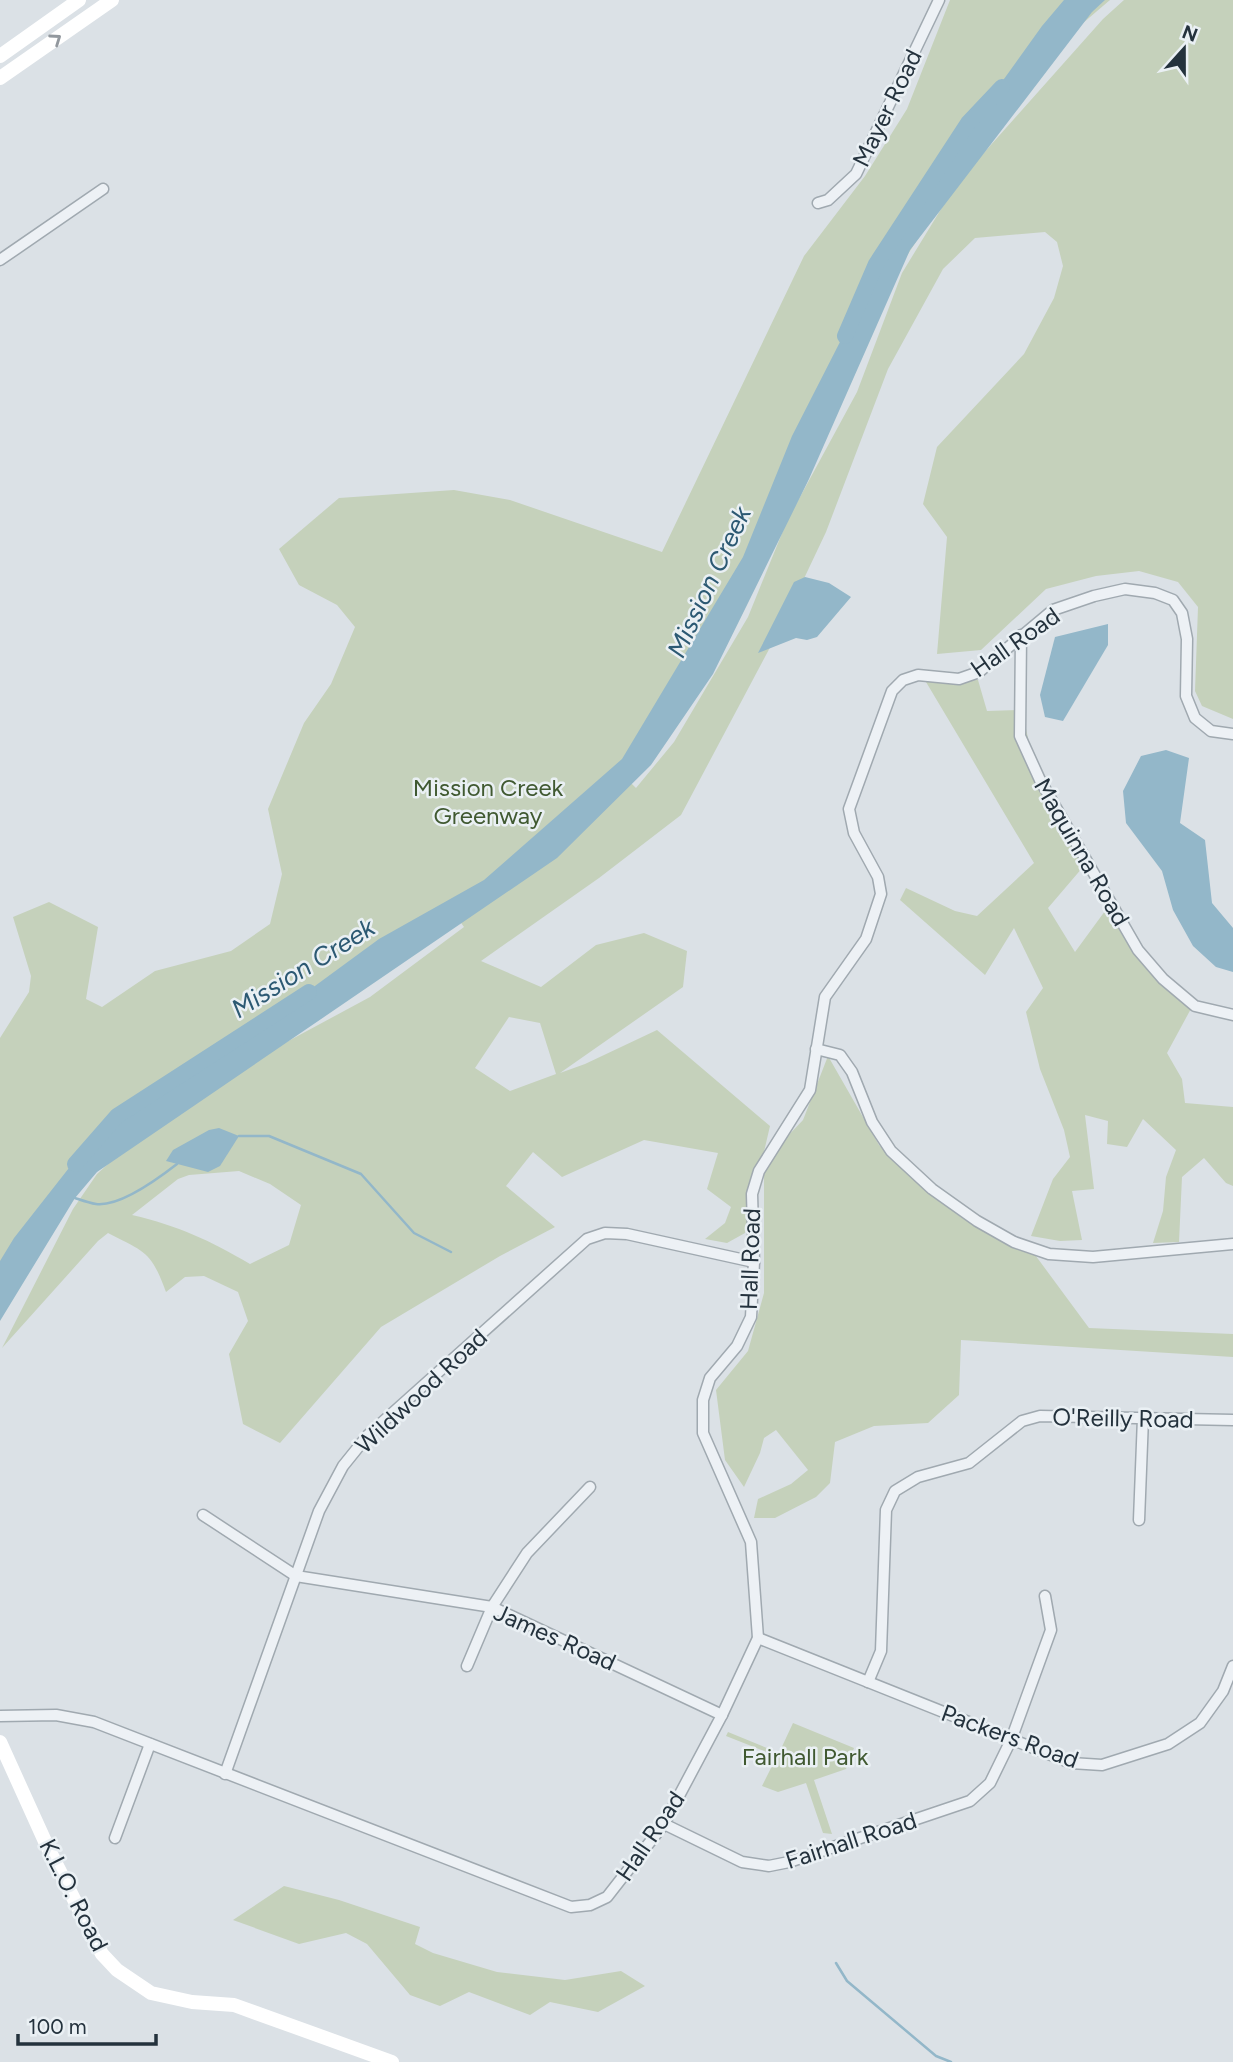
<svg xmlns="http://www.w3.org/2000/svg" width="1233" height="2062" viewBox="0 0 1233 2062" font-family="Figtree,sans-serif">
	<style>
		.green { fill: #c5d1bb; fill-rule: evenodd }
		.water { fill: #93b7c9 }
		.lines { fill: none; stroke-linecap: round; stroke-linejoin: round }
		.stream { stroke: #93b7c9; stroke-width: 2.5 }
		.river { stroke: #93b7c9; stroke-width: 16 }
		.minor-casing { stroke: #a0a9b0; stroke-width: 13 }
		.minor { stroke: #edf1f5; stroke-width: 10 }
		.secondary { stroke: #fff; stroke-width: 14 }
		.oneway { stroke: #92989e }
		.labels { text-anchor: middle; dominant-baseline: central; stroke-width: 5; stroke-linejoin: round; paint-order: stroke }
		.street-label { font-size: 24px; fill: #24323d; stroke: #eaf0f4 }
		.park-label { font-size: 24px; fill: #405931; stroke: #eaf0f4 }
		.water-label { font-size: 26px; font-style: italic; fill: #2c5973; stroke: #eaf0f4 }
	</style>
	<rect width="100%" height="100%" fill="#dbe1e6"/>
	<g class="green">
		<path d="M950,0H1110L1076,29L990,129L906,257L629,781L636,788L674,742L748,617L787,521L857,392L902,273L957,183L1103,19L1124,0H1233V719L1202,706L1195,691L1198,607L1178,582L1139,571L1096,576L1046,589L981,650L937,654L947,537L923,504L937,447L1024,354L1054,298L1063,266L1057,242L1045,232L975,238L943,269L888,369L826,532L782,625L681,815L599,878L481,961L541,987L596,945L644,933L687,951L683,987L560,1073L585,1064L657,1030L770,1126L745,1233L727,1243L705,1239L725,1223L731,1207L707,1189L718,1153L644,1140L562,1177L533,1152L506,1186L555,1227L500,1256L381,1327L280,1443L243,1424L229,1354L248,1321L238,1292L204,1276L185,1277L166,1292C151,1251 145,1252 108,1233L98,1241L2,1348L73,1209L97,1174L130,1144L231,1072L370,997L464,927L459,920L162,1112L65,1200L0,1311V1038L29,992L31,976L13,917L49,902L98,927L86,999L102,1007L155,971L231,951L270,924L282,874L268,809L304,723L331,684L355,627L337,605L299,585L279,549L339,498L454,490L510,500L662,552L804,256L865,176L907,109ZM509,1017L540,1023L556,1074L510,1091L475,1068ZM239,1171L270,1184L301,1205L289,1245L250,1264C209,1240 179,1226 132,1215L178,1179L189,1175Z"/>
		<path d="M978,680L987,711L1022,710L1039,789L1083,867L1048,908L1075,952L1105,911L1193,1005L1167,1053L1182,1079L1185,1103L1233,1107V1186L1226,1183L1204,1158L1182,1177L1179,1242L1153,1243L1163,1211L1166,1177L1176,1150L1143,1119L1127,1147L1107,1144L1108,1121L1085,1115L1094,1189L1072,1191L1082,1240L1060,1241L1031,1236L1053,1179L1070,1157L1064,1130L1040,1069L1026,1012L1043,988L1014,928L985,975L900,900L906,888L955,911L977,916L1034,863L926,682Z"/>
		<path d="M828,1056L879,1145L962,1218L1030,1248L1089,1328L1233,1334V1357L961,1340L959,1395L928,1423L874,1426L835,1442L830,1483L816,1497L775,1518H754L758,1499L791,1484L808,1470L776,1430L764,1438L760,1453L744,1487L725,1460L716,1390L748,1351L764,1293V1161L803,1120Z"/>
		<path d="M793,1723L854,1748L846,1769L814,1780L832,1834L823,1833L806,1783L778,1792L762,1786L777,1756L726,1736L728,1732L779,1753Z"/>
		<path d="M284,1886L339,1900L420,1927L415,1944L433,1953L497,1972L565,1980L621,1971L645,1986L598,2012L550,2002L530,2015L469,1992L440,2006L410,1995L367,1944L346,1933L299,1944L233,1920Z"/>
	</g>
	<g class="water">
		<path d="M1064,0H1105L1092,12L910,250L809,479L713,674L651,765L557,858L97,1172L75,1198L0,1321V1261L14,1238L76,1159L154,1094L244,1038L379,939L484,880L622,759L743,557L792,436L867,289L945,161L1042,26Z"/>
		<path d="M805,577L829,583L851,597L817,637L807,640L796,638L758,653L794,582Z"/>
		<path d="M1108,624V645L1063,721L1045,717L1040,695L1055,637Z"/>
		<path d="M1166,750L1189,758L1180,823L1205,840L1212,903L1233,928V972L1216,967L1193,946L1173,910L1162,871L1126,823L1123,791L1141,756Z"/>
		<path d="M219,1128L239,1136L220,1166L208,1172L166,1161L173,1150L209,1130Z"/>
	</g>
	<g class="lines">
		<g class="stream">
			<path d="M239,1136H269L361,1174L414,1233L451,1252"/>
			<path d="M75,1198C81,1200 89,1203 96,1204C120,1207 159,1178 177,1164"/>
			<path d="M836,1963L847,1981L936,2056L951,2062"/>
		</g>
		<g class="river">
			<path d="M845,336L876,264L968,123L1002,87"/>
			<path d="M75,1164L117,1116L309,992"/>
		</g>
		<g class="minor-casing">
			<g id="minor">
				<path d="M818,203L828,200L856,174L939,0"/>
				<path d="M0,260L103,189"/>
				<path d="M1021,635L1020,736L1040,780L1138,950L1163,979L1195,1006L1233,1015"/>
				<path d="M816,1049L840,1055L852,1072L872,1122L891,1151L932,1189L977,1221L1014,1242L1049,1254L1093,1257L1233,1244"/>
				<path d="M203,1515L296,1576L492,1607L722,1715"/>
				<path d="M1139,1520L1143,1418"/>
				<path d="M758,1638L1071,1763L1102,1765L1168,1744L1200,1723L1223,1691L1233,1666"/>
				<path d="M467,1666L492,1607L527,1553L590,1487"/>
				<path d="M868,1682L881,1651L886,1510L895,1491L918,1477L969,1463L1022,1421L1040,1416L1233,1420"/>
				<path d="M0,1716L56,1715L94,1722L571,1907L590,1905L607,1897L664,1824L722,1715L758,1638L751,1542L703,1433V1400L710,1378L737,1346L751,1317L754,1262L752,1194L759,1171L810,1090L825,997L866,939L881,894L878,877L854,833L849,809L892,691L903,680L918,675L959,679L979,672L1053,610L1094,596L1125,589L1155,593L1173,600L1182,613L1187,639L1186,696L1195,718L1211,731L1233,734"/>
				<path d="M225,1774L319,1511L343,1466L368,1435L587,1239L605,1233L627,1234L754,1262"/>
				<path d="M664,1824L742,1862L769,1866L789,1862L970,1801L990,1783L1011,1740L1051,1630L1045,1596"/>
				<path d="M115,1838L150,1744"/>
			</g>
		</g>
		<use href="#minor" class="minor"/>
		<g class="secondary">
			<path d="M0,56L79,0"/>
			<path d="M0,78L112,0"/>
			<path d="M0,1742L48,1848L89,1929L102,1954L117,1970L151,1993L192,2002L234,2005L392,2062"/>
		</g>
	</g>
	<defs><path id="oneway-chevron" d="M-2-3.5L2.5 0L-2 3.5" fill="none" stroke-width="1.6" stroke-linecap="round" stroke-linejoin="round" transform="scale(1.75)"/></defs>
	<use class="oneway" href="#oneway-chevron" transform="translate(56 39) rotate(-35)"/>
	<g class="labels">
		<g class="street-label">
			<text transform="translate(887 108) rotate(-64)">Mayer Road</text>
			<text transform="translate(1015 642) rotate(-35)">Hall Road</text>
			<text transform="translate(1082 852) rotate(60)">Maquinna Road</text>
			<text transform="translate(750 1259) rotate(-88)">Hall Road</text>
			<text transform="translate(421 1391) rotate(-43)">Wildwood Road</text>
			<text transform="translate(1123 1418) rotate(1)">O'Reilly Road</text>
			<text transform="translate(555 1637) rotate(24)">James Road</text>
			<text transform="translate(1010 1736) rotate(20)">Packers Road</text>
			<text transform="translate(650 1836) rotate(-56)">Hall Road</text>
			<text transform="translate(851 1840) rotate(-18)">Fairhall Road</text>
			<text transform="translate(74 1895) rotate(63)">K.L.O. Road</text>
		</g>
		<g class="park-label">
			<text x="488" y="787">Mission Creek<tspan x="488" dy="28">Greenway</tspan></text>
			<text x="805" y="1756">Fairhall Park</text>
		</g>
		<g class="water-label">
			<text transform="translate(709 582) rotate(-65)">Mission Creek</text>
			<text transform="translate(303 968) rotate(-32)">Mission Creek</text>
		</g>
	</g>
	<g transform="translate(1184 49) rotate(21)" stroke="#eaf0f4" stroke-width="5" paint-order="stroke">
	<path d="M0-5L12 26L0 18L-12 26Z" fill="#24323d"/>
	<text y="-10" font-size="19" font-weight="bold" text-anchor="middle" fill="#24323d">N</text>
	</g>
	<path d="M18 2034v10h138v-10" fill="none" stroke="#24323d" stroke-width="3.5"/>
	<text x="28" y="2034" font-size="21" fill="#24323d" stroke="#eaf0f4" stroke-width="5" paint-order="stroke">100 m</text>
</svg>
